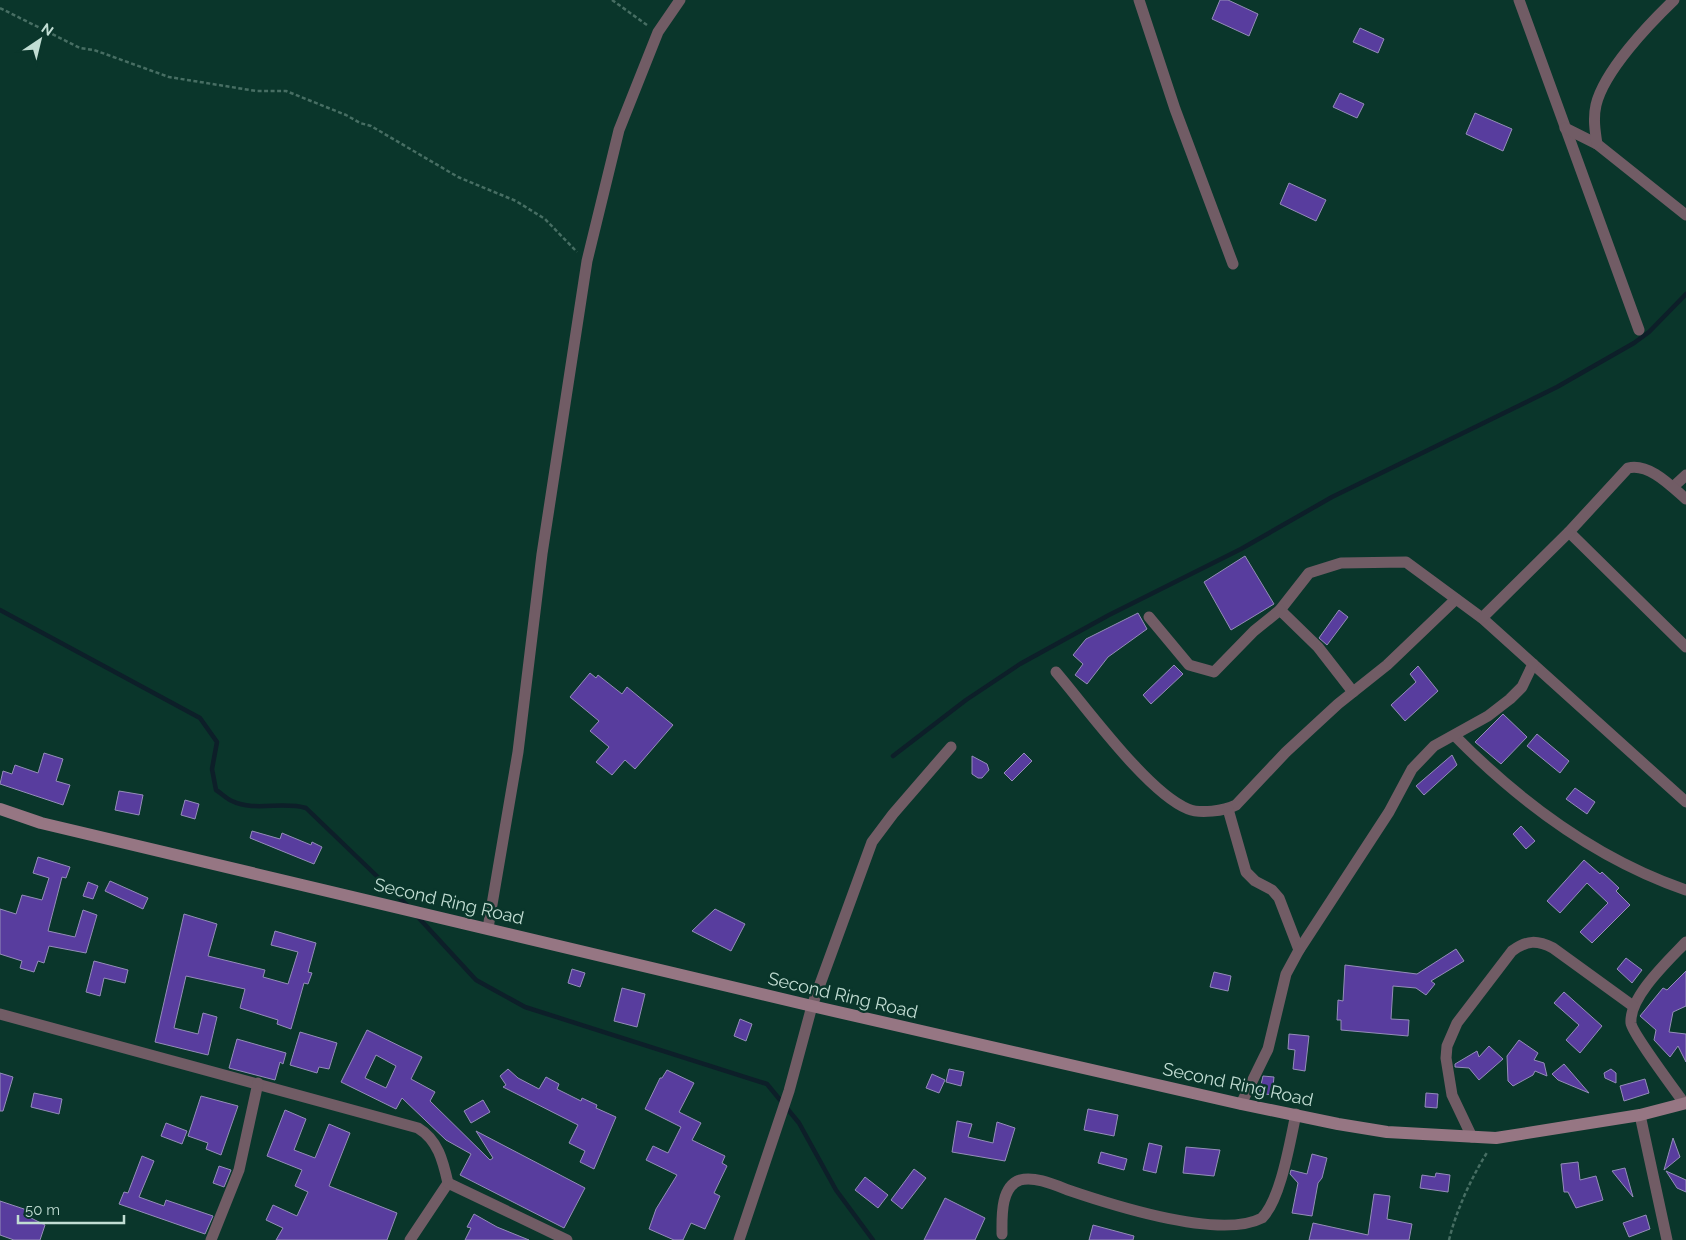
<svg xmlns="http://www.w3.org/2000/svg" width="1686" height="1240" viewBox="0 0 1686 1240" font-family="Raleway,sans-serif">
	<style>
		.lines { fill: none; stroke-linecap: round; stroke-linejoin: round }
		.stream { stroke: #0d1f29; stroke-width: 4.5 }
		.building { fill: #583d9e; stroke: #948db9; fill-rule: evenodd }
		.path { stroke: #476e63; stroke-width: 2.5; stroke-dasharray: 4 2.5; stroke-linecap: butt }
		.street { stroke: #715c65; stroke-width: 11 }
		.secondary { stroke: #967683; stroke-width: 12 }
		.labels { text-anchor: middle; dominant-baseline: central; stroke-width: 5; stroke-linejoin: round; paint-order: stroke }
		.street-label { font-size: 18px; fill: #c1ddd3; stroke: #0a362b }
	</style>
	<rect width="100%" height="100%" fill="#0a362b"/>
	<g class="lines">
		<g class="stream">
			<path d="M0,610L200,718L217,742L212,769L216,790C221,793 227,799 232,801C255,812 282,801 306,808L408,906"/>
			<path d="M893,756L966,700L1020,664L1109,615L1241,549L1332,497L1557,387L1634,343L1649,332L1686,294"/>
			<path d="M417,916L476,980L525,1007L767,1084L799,1123L836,1190L873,1240"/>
		</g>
	</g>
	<g class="building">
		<path d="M1220,0H1228L1258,14L1249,36L1212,19Z"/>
		<path d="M1360,28L1384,39L1378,53L1353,42Z"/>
		<path d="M1340,93L1364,104L1357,118L1333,107Z"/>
		<path d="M1475,113L1512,129L1503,151L1466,134Z"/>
		<path d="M1289,183L1326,200L1316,221L1280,204Z"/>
		<path d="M1245,556L1274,604L1231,630L1204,582Z"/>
		<path d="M1339,610L1348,617L1327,645L1319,638Z"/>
		<path d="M1138,613L1147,629L1108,657L1087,684L1075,675L1083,664L1073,655L1086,639Z"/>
		<path d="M1174,665L1183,674L1151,704L1143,695Z"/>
		<path d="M1418,666L1438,691L1405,721L1391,705L1416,682L1410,674Z"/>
		<path d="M590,673L596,678L598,675L622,694L627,687L673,725L635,769L625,760L612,775L596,762L609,747L590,731L599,721L570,697Z"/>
		<path d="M1503,714L1527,737L1501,764L1475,742Z"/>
		<path d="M1537,734L1569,761L1560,773L1527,746Z"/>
		<path d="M44,753L63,759L56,781L70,785L63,805L0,784L3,771L12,774L15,765L38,773Z"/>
		<path d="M1024,753L1032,761L1012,781L1004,773Z"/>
		<path d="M1452,755L1457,765L1424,795L1416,786Z"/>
		<path d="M972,756L987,764L989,770L982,778H978L972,774Z"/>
		<path d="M1575,788L1595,802L1587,814L1566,799Z"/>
		<path d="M119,791L143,795L139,815L115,810Z"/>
		<path d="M185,800L199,804L195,819L181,815Z"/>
		<path d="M1521,826L1535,841L1526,849L1513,834Z"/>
		<path d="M252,831L280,839L282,833L311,845L312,842L322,847L314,864L250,838Z"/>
		<path d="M38,857L70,867L66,878L62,877L48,931L75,937L83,910L97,915L86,953L49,946L44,963L38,961L34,972L20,968L22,961L0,954V909L16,914L22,895L42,900L49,878L33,873Z"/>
		<path d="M1584,860L1600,874L1602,872L1619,888L1616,891L1630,905L1592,943L1580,932L1608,903L1587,883L1560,913L1547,901Z"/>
		<path d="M110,881L148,898L143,909L105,891Z"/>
		<path d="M88,882L98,886L93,899L83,896Z"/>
		<path d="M715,909L745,924L731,951L692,931Z"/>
		<path d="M184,914L217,924L208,956L265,970L263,977L288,984L298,952L271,945L275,931L316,943L308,972L312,973L308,984L304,983L291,1029L277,1024L278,1020L240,1008L245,989L186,976L174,1028L198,1034L203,1013L217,1017L208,1055L155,1042Z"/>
		<path d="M1456,949L1464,961L1431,981L1435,984L1426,995L1416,988L1393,986L1391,1019L1409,1020L1408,1036L1341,1030V1020H1337L1338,1000L1343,1001L1345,965L1417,974Z"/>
		<path d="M1626,958L1642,970L1632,983L1617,969Z"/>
		<path d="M94,961L128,970L125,983L104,978L100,996L86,992Z"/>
		<path d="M572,969L585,973L580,987L568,983Z"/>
		<path d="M1686,971V1006L1673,1012L1669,1032L1686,1034V1062L1678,1046L1670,1057L1654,1040L1656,1030L1640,1016L1663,988L1667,990Z"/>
		<path d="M1214,972L1231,976L1228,991L1210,987Z"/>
		<path d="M622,988L645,994L637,1027L614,1021Z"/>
		<path d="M1564,992L1602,1026L1580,1053L1566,1040L1579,1025L1554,1003Z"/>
		<path d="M740,1019L752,1024L746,1041L734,1036Z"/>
		<path d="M367,1030L422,1057L411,1079L435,1092L430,1101L490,1160L493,1158L476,1131L585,1188L564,1228L460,1175L471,1154L446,1140L402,1098L396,1109L341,1082ZM376,1055L396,1066L386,1088L365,1078Z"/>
		<path d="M300,1032L337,1043L329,1069L319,1067L317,1073L290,1065Z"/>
		<path d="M1289,1034L1309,1036L1305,1071L1293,1069L1295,1050L1288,1049Z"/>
		<path d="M237,1039L286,1053L283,1064L280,1062L275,1080L229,1068Z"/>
		<path d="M1519,1040L1538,1053L1534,1060L1544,1063L1547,1076L1535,1071L1533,1075L1513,1086L1508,1081L1507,1056Z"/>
		<path d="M1489,1046L1503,1059L1479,1080L1469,1068L1455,1067V1064L1477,1051L1479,1057Z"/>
		<path d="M1564,1064L1589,1093L1558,1080L1552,1074Z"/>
		<path d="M508,1069L518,1078L539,1089L546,1077L559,1084L557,1089L581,1101L582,1098L597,1105L596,1108L616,1117L594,1169L580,1162L585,1151L569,1143L578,1125L503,1087L506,1085L500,1076Z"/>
		<path d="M949,1069L964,1072L961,1086L946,1082Z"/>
		<path d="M1611,1069L1616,1073V1083L1605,1078L1604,1073Z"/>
		<path d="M667,1070L694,1083L679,1112L701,1123L692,1140L725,1156L722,1163L727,1166L714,1193L720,1196L705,1229L691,1223L683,1240H674L649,1229L656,1209L677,1175L646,1160L653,1146L668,1153L681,1127L645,1109L660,1078H662Z"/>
		<path d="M0,1073L13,1077L3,1111H0Z"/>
		<path d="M932,1074L945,1080L939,1093L926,1088Z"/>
		<path d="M1263,1076L1274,1077L1272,1095L1259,1093Z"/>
		<path d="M1645,1079L1649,1093L1624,1101L1620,1086Z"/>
		<path d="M34,1093L62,1099L59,1114L31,1107Z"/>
		<path d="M1426,1093L1438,1094L1437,1108L1425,1107Z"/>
		<path d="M201,1096L238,1106L221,1155L206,1149L208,1143L188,1136Z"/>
		<path d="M483,1100L490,1112L471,1123L464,1111Z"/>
		<path d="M1088,1109L1118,1115L1114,1136L1084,1130Z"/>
		<path d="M285,1110L306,1119L294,1150L315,1158L329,1124L350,1133L329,1186L397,1213L387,1240H276L283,1228L266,1220L273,1205L297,1216L308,1192L295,1186L302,1170L267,1156Z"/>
		<path d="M957,1121L972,1124L968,1137L993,1143L997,1122L1015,1128L1005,1161L952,1152Z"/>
		<path d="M166,1123L187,1131L182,1144L161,1136Z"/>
		<path d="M1673,1138L1680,1157L1664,1170Z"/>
		<path d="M1149,1143L1162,1146L1156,1173L1143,1170Z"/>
		<path d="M1186,1147L1220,1150L1214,1176L1183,1173Z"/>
		<path d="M1101,1152L1127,1159L1124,1170L1098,1163Z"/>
		<path d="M1312,1154L1327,1158L1322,1178L1318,1183L1312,1216L1292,1213L1298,1183L1290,1174L1291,1170L1307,1174Z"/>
		<path d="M142,1156L154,1161L139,1197L164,1206L166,1200L213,1216L205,1234L119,1204L124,1192L128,1193Z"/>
		<path d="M1578,1162L1580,1180L1596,1176L1603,1200L1576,1208L1568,1192H1564L1561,1164Z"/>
		<path d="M219,1166L231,1170L224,1187L213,1183Z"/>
		<path d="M1625,1168L1633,1197L1612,1171Z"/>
		<path d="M914,1169L926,1178L902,1209L891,1200Z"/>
		<path d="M1666,1171L1686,1180V1192L1677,1188Z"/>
		<path d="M1436,1173L1450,1175L1448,1192L1420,1188L1422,1175L1435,1177Z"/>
		<path d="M865,1177L888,1195L878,1208L855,1190Z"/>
		<path d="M1374,1194L1390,1196L1387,1219L1412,1224L1409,1240H1309L1313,1223L1368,1235Z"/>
		<path d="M945,1198L985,1218L975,1240H924Z"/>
		<path d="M0,1201L33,1212L31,1218L45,1225L40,1240H14L0,1235Z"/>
		<path d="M474,1214L497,1227L529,1240H465L471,1228L467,1227Z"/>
		<path d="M1646,1215L1650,1229L1629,1237L1623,1223Z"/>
		<path d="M1093,1225L1134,1236L1133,1240H1089Z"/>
	</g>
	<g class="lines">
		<g class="path">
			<path d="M612,0L647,25"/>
			<path d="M0,8L80,48L94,50L169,77L256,91H286L346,115L360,123L371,126L458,177L516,201L545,219L577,252"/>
			<path d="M1449,1240C1456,1211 1472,1176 1488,1151"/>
		</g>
		<g class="street">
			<path d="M1139,0L1175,109L1233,264"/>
			<path d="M1519,0L1639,330"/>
			<path d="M1565,128L1597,144L1686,215"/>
			<path d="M1597,144C1595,131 1593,118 1596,105C1604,71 1649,24 1674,0"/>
			<path d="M1673,487L1686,475"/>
			<path d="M1569,532L1686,647"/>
			<path d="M1280,610L1309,573L1341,563L1406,562L1482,618L1686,802"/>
			<path d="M1149,617L1189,665L1214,672L1254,631L1280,610L1318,647L1353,692"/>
			<path d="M1482,618L1569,532L1628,468C1649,463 1670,485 1686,499"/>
			<path d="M1056,672C1086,707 1148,793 1188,809C1200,814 1224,811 1236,805L1286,752L1338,704L1387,665L1456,599"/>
			<path d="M1455,736C1521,803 1596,859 1686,890"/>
			<path d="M1228,809L1246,872L1255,881L1272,890L1279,898L1299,950"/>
			<path d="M488,928L518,752L542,554L587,261L619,130L658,32L680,0"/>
			<path d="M0,1014L418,1128C438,1140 443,1161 448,1183L410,1240"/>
			<path d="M1684,1103C1675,1090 1632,1033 1631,1023C1629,997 1668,961 1686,942"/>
			<path d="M1241,1104L1268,1049L1286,974L1299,950L1389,812L1412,769L1434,746L1488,716L1510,699L1522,687L1533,664"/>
			<path d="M1640,1115L1667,1240"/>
			<path d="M1472,1137L1452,1095L1446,1058L1447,1046L1457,1023L1512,951C1527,940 1537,940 1553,948L1633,1006"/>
			<path d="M448,1183L567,1240"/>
			<path d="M1002,1234C1002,1218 1000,1187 1020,1180C1035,1176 1055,1185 1068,1190C1115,1206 1220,1240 1262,1218C1281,1199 1290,1141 1296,1114"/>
			<path d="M211,1240L239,1170L258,1083"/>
			<path d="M739,1240L789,1091L812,1006L872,842L893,814L951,747"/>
		</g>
		<path class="secondary" d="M0,809L41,823L812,1006L1241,1104L1338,1124L1387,1132L1496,1138L1640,1115L1686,1103"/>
	</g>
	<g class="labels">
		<g class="street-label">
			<text transform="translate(449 901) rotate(13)">Second Ring Road</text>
			<text transform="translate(843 995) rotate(13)">Second Ring Road</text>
			<text transform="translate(1238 1084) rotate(12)">Second Ring Road</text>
		</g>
	</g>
	<g transform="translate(40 40) rotate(35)" stroke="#0a362b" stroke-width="4" paint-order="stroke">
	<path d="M0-4L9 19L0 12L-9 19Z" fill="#c1ddd3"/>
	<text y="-8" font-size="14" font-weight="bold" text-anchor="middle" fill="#c1ddd3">N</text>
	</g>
	<path d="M18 1215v8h106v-8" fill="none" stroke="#c1ddd3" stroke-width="2.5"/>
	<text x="25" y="1215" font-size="15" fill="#c1ddd3" stroke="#0a362b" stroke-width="4" paint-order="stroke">50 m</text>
</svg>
